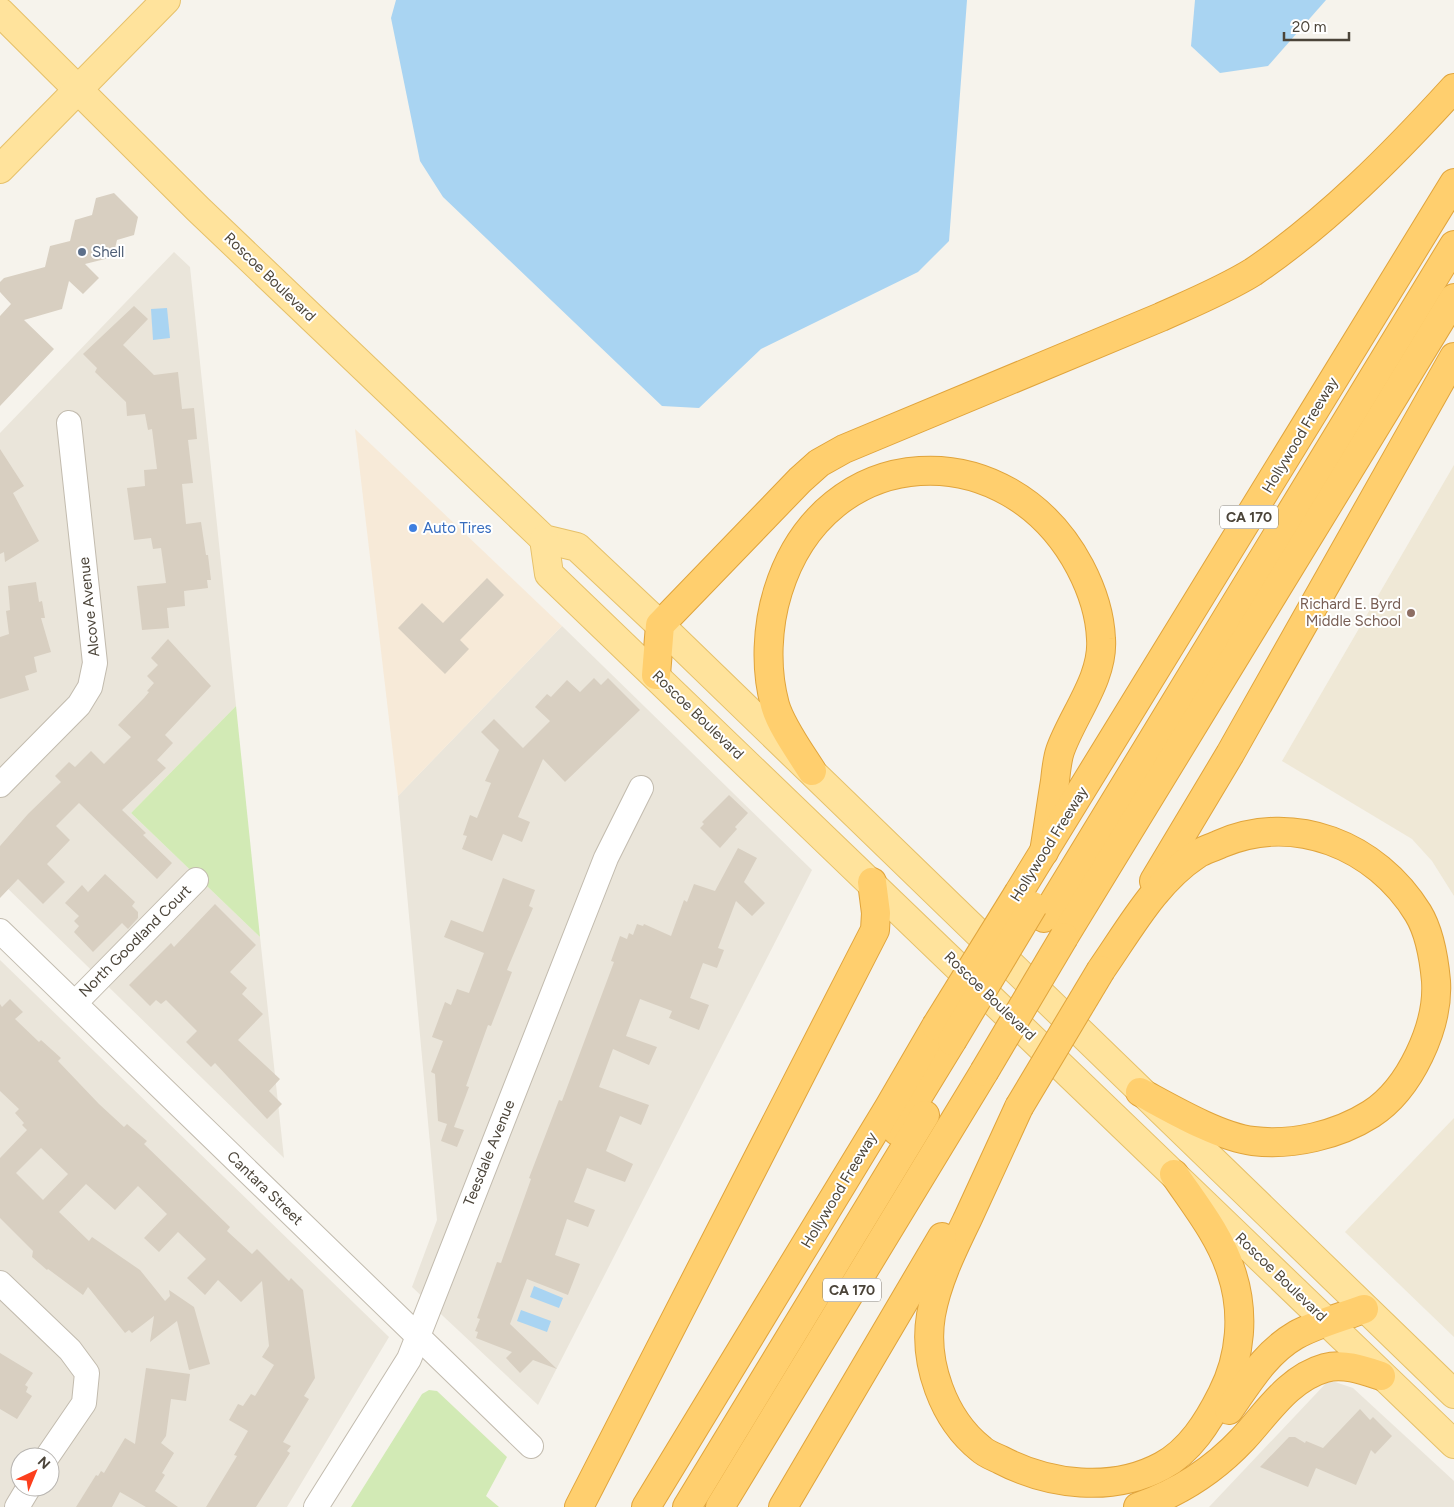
<svg xmlns="http://www.w3.org/2000/svg" width="1454" height="1507" viewBox="0 0 1454 1507" font-family="Figtree,sans-serif">
	<style>
		.residential { fill: #eae5da; fill-rule: evenodd }
		.commercial { fill: #f7ead8 }
		.education { fill: #efe8d6 }
		.green { fill: #d2eab5 }
		.water { fill: #a9d4f2 }
		.building { fill: #d8cfc1; fill-rule: evenodd }
		.lines { fill: none; stroke-linecap: round; stroke-linejoin: round }
		.minor-casing { stroke: #c2bbae; stroke-width: 26 }
		.major-casing { stroke: #e6c16a; stroke-width: 30 }
		.highway-casing { stroke: #e0a43c; stroke-width: 30 }
		.minor { stroke: #fff; stroke-width: 24 }
		.major { stroke: #ffe39c; stroke-width: 28 }
		.highway { stroke: #ffcf6e; stroke-width: 28 }
		.highway-bridge-casing { stroke: #e0a43c; stroke-width: 30; stroke-linecap: butt }
		.highway-bridge { stroke: #ffcf6e; stroke-width: 28 }
		.service-dot { fill: #5c6f8a; stroke: #fff; stroke-width: 2 }
		.shop-dot { fill: #3f7fe0; stroke: #fff; stroke-width: 2 }
		.education-dot { fill: #8d6e63; stroke: #fff; stroke-width: 2 }
		.labels { text-anchor: middle; dominant-baseline: central; stroke-width: 4; stroke-linejoin: round; paint-order: stroke }
		.shield { fill: #fff; stroke: #817c74; stroke-width: 1 }
		.shield-label { font-size: 14px; font-weight: bold; fill: #4b4439 }
		.service-label { font-size: 15px; fill: #4e5e75; stroke: #fff; text-anchor: start }
		.street-label { font-size: 15px; fill: #4b4439; stroke: #fff }
		.shop-label { font-size: 15px; fill: #366cbe; stroke: #fff; text-anchor: start }
		.education-label { font-size: 15px; fill: #785e54; stroke: #fff; text-anchor: end }
	</style>
	<rect width="100%" height="100%" fill="#f6f3ec"/>
	<g class="residential">
		<path d="M174,252L190,267L236,706L131,813L260,937L284,1158L0,881V433Z"/>
		<path d="M562,626L812,870L538,1405L412,1287L437,1220L398,796Z"/>
		<path d="M0,960L389,1337L287,1507H0ZM20,1457H50V1487H20Z"/>
		<path d="M1329,1380L1353,1388L1454,1481V1507H1209Z"/>
	</g>
	<path class="commercial" d="M355,429L562,626L398,796Z"/>
	<g class="education">
		<path d="M1454,465V896L1432,861L1412,839L1282,761Z"/>
		<path d="M1454,1118V1337L1345,1232Z"/>
	</g>
	<g class="green">
		<path d="M236,706L260,937L131,813Z"/>
		<path d="M429,1390L437,1391L507,1457L486,1496L499,1507H351L422,1394Z"/>
	</g>
	<g class="water">
		<path d="M396,0H967L949,241L918,272L761,349L699,408L662,406L443,197L420,161L391,18Z"/>
		<path d="M1195,0H1326L1268,66L1220,73L1191,46Z"/>
		<path d="M167,308L170,338L153,340L151,309Z"/>
		<path d="M534,1286L563,1298L559,1308L530,1297Z"/>
		<path d="M521,1310L551,1321L547,1332L517,1321Z"/>
	</g>
	<g class="building">
		<path d="M114,193L138,217L134,235L117,240L113,257L85,264L99,278L83,294L69,281L62,309L24,320L54,349L0,406V316L11,304L0,292V282L4,278L45,267L50,246L70,241L75,220L92,215L96,198Z"/>
		<path d="M134,306L148,319L123,345L154,375L178,372L182,409L194,408L197,439L188,440L193,483L182,484L186,524L201,522L206,555H208L211,580H207L208,588L184,591L185,606L167,608L169,628L142,630L137,586L166,583L161,548L153,549L151,538L134,540L127,488L145,486L144,470L157,469L152,429L148,430L145,414L127,416L126,402L95,372L97,368L83,354Z"/>
		<path d="M0,449L24,486L13,493L39,541L5,562L4,552L0,554Z"/>
		<path d="M487,578L504,595L460,640L469,649L445,674L398,628L422,603L443,623Z"/>
		<path d="M36,582L39,602L42,601L45,618H41L51,652L34,657L37,672L25,676L29,690L0,699V637L9,634L6,611L10,610L8,586Z"/>
		<path d="M168,639L211,686L165,735L173,743L157,760L166,768L122,810L146,833L143,835L172,863L157,879L79,803L56,826L70,840L47,864L65,882L43,904L18,879L0,898V846L28,814L61,782L55,776L69,762L75,767L91,751L104,764L131,737L118,725L144,698L149,692L147,691L154,683L147,676L158,665L151,658Z"/>
		<path d="M594,678L601,685L608,678L640,710L565,782L543,759L518,817L530,822L522,842L503,834L492,861L462,849L467,836L463,835L470,815L477,818L491,783L485,781L499,750L481,732L494,719L523,748L550,721L535,707L547,694L551,697L567,680L580,692Z"/>
		<path d="M729,795L748,813L735,827L737,829L720,848L700,828L704,824L702,822Z"/>
		<path d="M738,848L757,858L744,882L765,903L752,916L736,901L718,948L724,950L717,968L703,963L690,998L709,1005L699,1030L669,1018L672,1011L640,999L626,1036L657,1047L649,1065L613,1049L599,1087L649,1105L641,1125L620,1116L606,1151L633,1164L625,1182L587,1168L574,1202L595,1210L588,1227L567,1219L555,1255L580,1264L568,1295L527,1279L510,1324L557,1369L533,1360L520,1373L506,1358L512,1352L476,1338L478,1332L475,1331L480,1319L477,1318L497,1262L501,1263L531,1179L529,1178L559,1100L562,1101L614,962L611,961L620,936L627,939L629,933L633,935L637,924L643,926L644,924L671,936L684,900L687,902L694,884L715,891Z"/>
		<path d="M105,874L135,902L132,906L138,912V918L128,929L122,923L93,952L74,932L79,926L74,921L79,916L65,903L82,885L88,892Z"/>
		<path d="M503,878L535,890L529,906L533,908L507,970L512,972L491,1026L488,1025L466,1086L469,1087L454,1127L464,1130L457,1147L441,1141L447,1124L438,1121L435,1074L431,1072L443,1041L432,1037L445,1002L451,1005L457,989L469,993L484,953L444,937L451,920L483,932Z"/>
		<path d="M215,904L256,945L230,972L247,988L242,994L263,1014L238,1040L280,1079L269,1091L282,1104L267,1119L215,1063L211,1067L186,1042L197,1031L166,1000L161,1004L156,1000L150,1006L129,985L171,943L174,947Z"/>
		<path d="M10,999L23,1012L15,1019L39,1042L41,1040L61,1058L58,1061L99,1104L124,1127L127,1124L147,1141L144,1144L230,1227L227,1231L252,1254L257,1249L289,1281L291,1278L303,1290L315,1378L304,1396L309,1399L283,1442L291,1446L287,1451L290,1453L256,1507H206L237,1456L234,1455L248,1431L229,1420L238,1404L243,1406L251,1394L255,1396L274,1365L262,1357L269,1346L262,1281L241,1302L218,1280L205,1295L187,1278L206,1259L178,1232L159,1252L144,1238L167,1214L138,1186L115,1210L86,1184L59,1212L89,1241L92,1237L140,1270L165,1301L170,1296L169,1290L194,1307L210,1364L189,1370L177,1321L150,1342L154,1316L132,1333L129,1330L125,1333L88,1287L83,1295L48,1269L47,1270L32,1257L33,1251L0,1218V1158L27,1130L22,1125L24,1123L15,1113L19,1109L0,1091V1004L2,1007ZM41,1148L68,1174L43,1200L16,1173Z"/>
		<path d="M0,1353L33,1373L25,1385L28,1387L26,1392L32,1396L17,1419L0,1409Z"/>
		<path d="M146,1368L190,1374L186,1401L171,1399L166,1436L161,1443L174,1453L162,1473L165,1475L155,1491L178,1507H146L120,1492L112,1507H76L96,1475L98,1476L101,1471L104,1473L125,1438L135,1444Z"/>
		<path d="M1360,1409L1370,1420L1373,1417L1392,1436L1375,1454L1371,1450L1356,1485L1316,1468L1308,1487L1260,1467L1289,1437H1295L1305,1443L1306,1441L1323,1448Z"/>
	</g>
	<g class="lines">
		<g class="minor-casing">
			<g id="minor">
				<path d="M0,785L79,705L90,687L95,663L69,423"/>
				<path d="M0,931L531,1446"/>
				<path d="M75,1003L196,880"/>
				<path d="M0,1283L70,1350L87,1373L84,1403L47,1457"/>
				<path d="M17,1507L29,1487"/>
				<path d="M316,1507L409,1359L606,858L641,788"/>
			</g>
		</g>
		<g class="major-casing">
			<g id="major">
				<path d="M0,12L198,209L544,539L577,547L660,625L1454,1394"/>
				<path d="M0,169L166,0"/>
				<path d="M544,539L549,574L1454,1444"/>
			</g>
		</g>
		<g class="highway-casing">
			<g id="highway">
				<path d="M656,675L660,625L800,480L819,463L844,449L1161,317C1192,303 1224,290 1253,272C1328,221 1393,155 1454,88"/>
				<path d="M812,771C800,752 781,726 775,705C765,669 767,626 778,591C825,439 1008,431 1080,567C1091,588 1100,614 1101,639C1104,678 1072,716 1060,751C1057,760 1056,772 1055,781C1051,805 1048,828 1044,852"/>
				<path d="M1154,881L1230,754L1454,357"/>
				<path d="M1019,892L1454,183"/>
				<path d="M1044,918L1454,245"/>
				<path d="M1064,937L1454,298"/>
				<path d="M1101,970C1129,930 1155,882 1196,855C1203,850 1212,848 1220,844C1294,812 1376,845 1418,913C1429,931 1434,959 1436,981C1439,1026 1410,1089 1371,1114C1338,1135 1292,1146 1253,1141C1219,1137 1170,1108 1140,1092"/>
				<path d="M1019,1107C1002,1144 985,1181 968,1218C953,1249 937,1281 931,1315C923,1362 943,1419 981,1449C986,1454 995,1457 1001,1460C1049,1485 1112,1493 1162,1466C1190,1451 1208,1422 1222,1394C1241,1357 1245,1312 1231,1271C1220,1236 1195,1205 1174,1174"/>
				<path d="M897,1131L952,1041"/>
				<path d="M1229,1410C1248,1383 1265,1353 1296,1335C1316,1324 1342,1317 1364,1309"/>
				<path d="M579,1507L875,930L876,913L872,882"/>
				<path d="M646,1507L889,1107L936,1026"/>
				<path d="M687,1507L925,1115"/>
				<path d="M720,1507L984,1072"/>
				<path d="M783,1507L942,1237"/>
				<path d="M1138,1507C1178,1493 1214,1470 1243,1439C1267,1413 1289,1378 1325,1368C1344,1363 1363,1370 1381,1376"/>
			</g>
		</g>
		<use href="#minor" class="minor"/>
		<use href="#major" class="major"/>
		<use href="#highway" class="highway"/>
		<g class="highway-bridge-casing">
			<g id="highway-bridge">
				<path d="M936,1026L1019,892"/>
				<path d="M952,1041L1033,906"/>
				<path d="M984,1072L1064,937"/>
				<path d="M1019,1107L1101,970"/>
			</g>
		</g>
		<use href="#highway-bridge" class="highway-bridge"/>
	</g>
	<circle class="service-dot" cx="82" cy="252" r="5"/>
	<circle class="shop-dot" cx="413" cy="528" r="5"/>
	<circle class="education-dot" cx="1411" cy="613" r="5"/>
	<g class="labels">
		<g class="shield">
			<rect x="1220" y="505.5" width="58" height="23" rx="4"/>
			<rect x="823" y="1278.5" width="58" height="23" rx="4"/>
		</g>
		<g class="shield-label">
			<text x="1249" y="517">CA 170</text>
			<text x="852" y="1290">CA 170</text>
		</g>
		<g class="service-label">
			<text x="92" y="252">Shell</text>
		</g>
		<g class="street-label">
			<text transform="translate(270 277) rotate(44)">Roscoe Boulevard</text>
			<text transform="translate(1300 435) rotate(-59)">Hollywood Freeway</text>
			<text transform="translate(89 607) rotate(-96)">Alcove Avenue</text>
			<text transform="translate(698 715) rotate(44)">Roscoe Boulevard</text>
			<text transform="translate(1049 844) rotate(-58)">Hollywood Freeway</text>
			<text transform="translate(135 941) rotate(-45)">North Goodland Court</text>
			<text transform="translate(990 996) rotate(44)">Roscoe Boulevard</text>
			<text transform="translate(489 1153) rotate(-68)">Teesdale Avenue</text>
			<text transform="translate(265 1188) rotate(44)">Cantara Street</text>
			<text transform="translate(839 1190) rotate(-59)">Hollywood Freeway</text>
			<text transform="translate(1281 1277) rotate(44)">Roscoe Boulevard</text>
		</g>
		<g class="shop-label">
			<text x="423" y="528">Auto Tires</text>
		</g>
		<g class="education-label">
			<text x="1401" y="604">Richard E. Byrd<tspan x="1401" dy="17">Middle School</tspan></text>
		</g>
	</g>
	<g transform="translate(35 1472) rotate(44)"><circle r="24" fill="#ffffff" stroke="#b7b4b0"/>
	<path d="M0-4L9 19L0 12L-9 19Z" fill="#fc3f1d"/>
	<text y="-8" font-size="14" font-weight="bold" text-anchor="middle" fill="#4b4439">N</text>
	</g>
	<path d="M1284 32v8h65v-8" fill="none" stroke="#4b4439" stroke-width="2.5"/>
	<text x="1292" y="32" font-size="15" fill="#4b4439" stroke="#ffffff" stroke-width="4" paint-order="stroke">20 m</text>
</svg>
